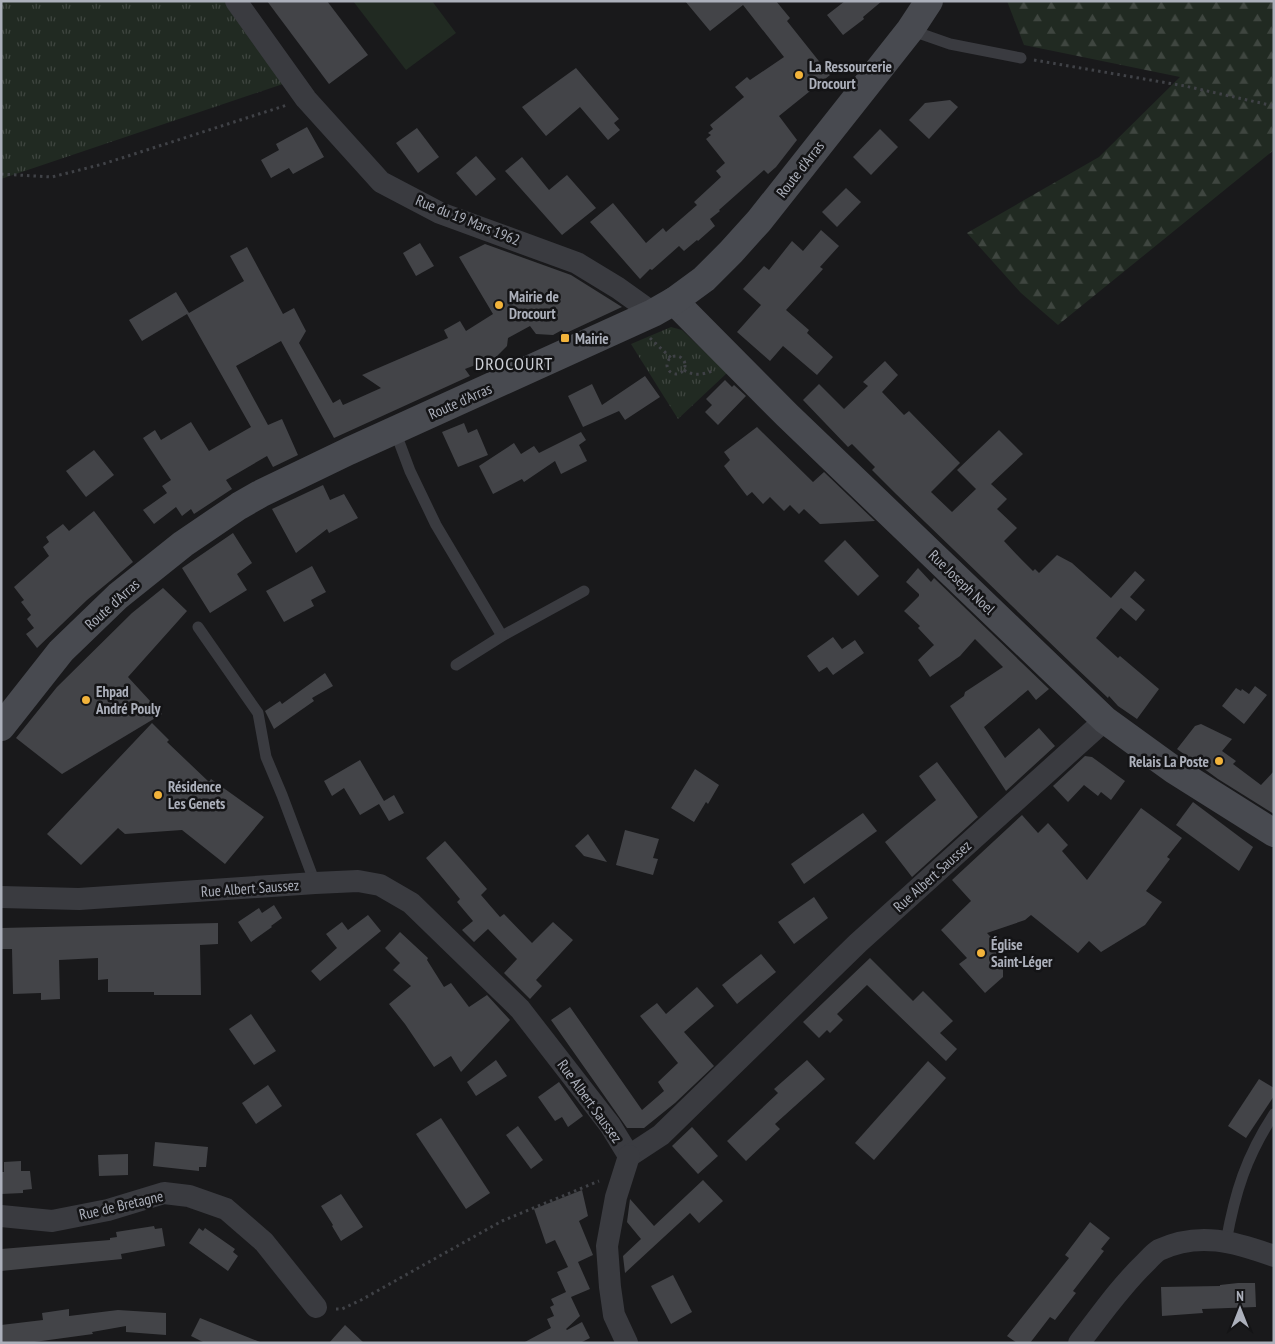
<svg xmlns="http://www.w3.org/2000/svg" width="1275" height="1344" viewBox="0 0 1275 1344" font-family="'PT Sans Narrow',sans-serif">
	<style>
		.grass { fill: url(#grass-tufts) }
		.forest { fill: url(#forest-firs) }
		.pitch { fill: #212a22 }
		.building { fill: #434448 }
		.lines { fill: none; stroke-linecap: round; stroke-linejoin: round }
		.path { stroke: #404247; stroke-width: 3; stroke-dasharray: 2.5 4; stroke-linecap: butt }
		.lane { stroke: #3a3b40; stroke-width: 11 }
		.street { stroke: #3a3b40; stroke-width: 22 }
		.secondary { stroke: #484a50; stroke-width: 28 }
		.poi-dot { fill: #f2b33b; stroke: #141416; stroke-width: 2 }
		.labels { text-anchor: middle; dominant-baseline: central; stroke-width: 5; stroke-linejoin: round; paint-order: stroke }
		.poi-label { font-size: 15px; font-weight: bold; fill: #acb0bb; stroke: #141416; text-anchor: start }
		.street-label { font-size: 15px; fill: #acb0bb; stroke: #141416 }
		.quarter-label { font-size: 18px; letter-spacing: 1px; fill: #cdd0d7; stroke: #141416 }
	</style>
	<defs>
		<pattern id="grass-tufts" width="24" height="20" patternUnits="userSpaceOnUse" patternTransform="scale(1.25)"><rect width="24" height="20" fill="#212a22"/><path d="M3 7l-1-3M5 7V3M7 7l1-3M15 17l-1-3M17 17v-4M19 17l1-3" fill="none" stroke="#3f4640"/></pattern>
		<pattern id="forest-firs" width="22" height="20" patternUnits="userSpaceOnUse" patternTransform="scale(1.25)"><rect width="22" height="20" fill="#212a22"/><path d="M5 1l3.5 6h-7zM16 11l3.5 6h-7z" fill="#3f4640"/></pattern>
	</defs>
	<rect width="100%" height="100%" fill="#19191b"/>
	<g class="grass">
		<path d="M1,1H227L289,82L1,179Z"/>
		<path d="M671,327L682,330L727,373L678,419L631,344Z"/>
	</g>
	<path class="forest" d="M1007,1H1274V150L1058,325L1021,293L967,233L1099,157L1180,77L1024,45Z"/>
	<path class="pitch" d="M353,1H432L456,33L406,70Z"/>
	<g class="building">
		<path d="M267,1H327L368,55L329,84Z"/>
		<path d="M685,1H776L790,18L787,21L830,75L779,116L797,140L776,167L768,174L764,170L719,210L720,211L710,219L715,226L698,241L697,240L684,251L679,246L652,270L650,269L640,279L590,222L613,203L646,243L663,228L666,232L697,205L694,202L721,177L716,171L725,163L706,139L711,135L708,133L713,129L710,125L744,97L735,87L747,77L750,80L784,57L743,5L710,31Z"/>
		<path d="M845,1H882L863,17L864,19L843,35L827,15Z"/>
		<path d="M576,68L619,119L614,123L620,130L608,140L580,107L546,136L522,107Z"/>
		<path d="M950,100L958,107L929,139L909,120L925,103Z"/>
		<path d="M307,127L324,157L293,174L289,168L271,178L261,160L279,150L276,144Z"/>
		<path d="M417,128L439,157L418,173L396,143Z"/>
		<path d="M880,129L898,147L871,175L853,157Z"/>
		<path d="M476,156L496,179L476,196L456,173Z"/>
		<path d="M522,157L549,190L567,175L596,208L562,235L505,171Z"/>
		<path d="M846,188L861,202L837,227L822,212Z"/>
		<path d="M821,230L839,246L820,267L823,269L786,310L809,330L807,333L833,357L817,375L783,346L770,361L737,332L761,305L743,289L764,266L769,270L792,241L803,251Z"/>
		<path d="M420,243L434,266L416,276L403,253Z"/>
		<path d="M485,244L571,275L622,307L564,334L562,330L553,335L536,334L530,326L508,338L507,346L496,357L465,369L470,376L334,438L281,341L236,366L268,425L282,419L298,455L273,467L267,456L226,480L232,489L194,514L191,509L182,516L176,507L154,524L143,510L167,493L162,486L171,480L143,438L155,430L161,440L191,422L209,451L251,427L187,314L142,341L129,320L176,292L189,313L244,281L230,256L247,247L283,314L294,308L306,331L299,343L333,403L340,399L343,405L381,388L362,375L448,338L444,330L460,321L466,331L493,314L459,257Z"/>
		<path d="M885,361L898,375L882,392L904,415L909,411L960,463L931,492L952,512L976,489L957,470L999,430L1023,454L991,484L1007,499L997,509L1017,528L1004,541L1020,558L1033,571L1035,569L1039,573L1057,555L1072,563L1111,598L1135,571L1145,580L1130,597L1145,610L1136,621L1121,608L1096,638L1118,658L1120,656L1159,689L1137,719L1118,706L1109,696L1108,698L1073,665L896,494L872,470L875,467L852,444L848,447L803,400L819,384L844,409L868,386L863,382Z"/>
		<path d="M645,376L660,397L625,420L619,411L583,427L568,396L592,384L602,405Z"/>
		<path d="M725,380L732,387L734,385L746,396L718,425L705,412L712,405L706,399Z"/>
		<path d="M464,423L468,433L477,429L488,455L458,467L442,432Z"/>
		<path d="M757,427L813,482L824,472L875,521L820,524L804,509L799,514L790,505L784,511L770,497L763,504L752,492L747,496L724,466L730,460L724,452Z"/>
		<path d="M581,432L586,440L579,445L587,461L561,474L555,461L524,482L522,479L493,494L479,466L514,443L521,454L534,446L539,453Z"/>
		<path d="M94,450L114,475L86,497L66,471Z"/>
		<path d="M323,485L330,500L344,494L358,518L329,533L327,529L296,553L272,509Z"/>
		<path d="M94,511L133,562L87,600L37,648L26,634L34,628L27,619L31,615L21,602L24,600L14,587L49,556L43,547L49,542L46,537L63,524L69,531Z"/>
		<path d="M233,533L252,563L237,574L247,590L210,613L182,568Z"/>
		<path d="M845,540L879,576L858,596L824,561Z"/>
		<path d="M312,566L326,592L311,600L314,606L284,622L266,591Z"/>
		<path d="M918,568L931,582L934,578L1049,689L1036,700L1028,690L984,727L1005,758L1039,728L1055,746L1006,791L950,706L964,696L965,692L1003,667L975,639L960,656L930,677L918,660L934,645L918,628L920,626L904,611L919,596V594L906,582Z"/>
		<path d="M163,588L187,611L128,677L162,714L62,774L16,738L57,687L132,613Z"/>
		<path d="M833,637L842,649L855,640L864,653L833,675L827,667L819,672L807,656Z"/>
		<path d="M325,673L333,686L312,698L314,701L274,729L265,711L280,701L282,704Z"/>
		<path d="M1255,686L1267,695L1244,724L1222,706L1236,688L1241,691L1242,689L1249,694Z"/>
		<path d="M152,723L169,740L167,742L209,782L211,779L264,817L225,864L182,830L125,834L118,828L81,865L47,834Z"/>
		<path d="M1201,724L1232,739L1222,751L1236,761L1233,764L1261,785L1274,771V814L1218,779L1177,749L1195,726Z"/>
		<path d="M1085,756L1092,757L1125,781L1111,800L1101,792L1098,796L1084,785L1068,802L1053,786Z"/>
		<path d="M360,760L384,801L394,795L404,813L389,821L379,804L360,815L344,788L332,796L324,781Z"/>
		<path d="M937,762L978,817L912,877L885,842L936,800L919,776Z"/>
		<path d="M695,769L719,785L708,804L706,802L694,822L671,808Z"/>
		<path d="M1193,802L1253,847L1239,871L1176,825Z"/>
		<path d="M1141,808L1182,838L1167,857L1170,859L1146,891L1162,902L1145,925L1101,952L1089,941L1078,953L1031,915L1025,920L987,933L1002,949L994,958L1003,968V977L985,993L959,964L967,958L941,930L971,901L952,880L1022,815L1038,833L1048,823L1068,845L1062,851L1087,880Z"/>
		<path d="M863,813L877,831L804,884L791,864Z"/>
		<path d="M625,830L659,839L653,858L658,859L653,875L616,865Z"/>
		<path d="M588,834L607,862L584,856L575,846Z"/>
		<path d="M445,841L487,889L481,895L500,917L504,914L532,943L553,922L573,940L536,980L542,986L530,999L504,973L517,959L488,929L474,942L462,930L473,921L457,902L460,899L426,858Z"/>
		<path d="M814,897L828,918L794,944L778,922Z"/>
		<path d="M274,905L282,918L271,926L272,927L251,942L238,922L259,908L262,913Z"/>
		<path d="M368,915L381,931L320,981L311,971L337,948L326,934L342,922L348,930Z"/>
		<path d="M218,923V944L200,945L201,995H154V992H108V979L98,980V958L59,960L60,999L41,1000V993L13,994L12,949H1V928Z"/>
		<path d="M400,932L428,958L427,960L444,987L451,983L469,1007L487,995L510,1020L461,1072L451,1056L434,1067L405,1024L389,1004L411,986L393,970L400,963L385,948Z"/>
		<path d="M761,954L776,972L737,1004L722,985Z"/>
		<path d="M870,958L913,1001L923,991L953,1021L940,1033L957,1049L946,1061L867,985L837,1014L843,1020L830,1033L827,1030L819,1038L803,1022Z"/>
		<path d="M697,987L714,1006L684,1032L714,1066L675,1103L644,1128H627L551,1020L570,1007L642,1110L664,1091L658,1082L678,1063L640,1016L657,1003L666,1014Z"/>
		<path d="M251,1014L276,1051L254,1065L229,1029Z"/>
		<path d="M496,1060L507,1076L476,1096L467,1082Z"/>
		<path d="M807,1060L825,1079L775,1124L780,1129L746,1161L727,1141L778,1093L774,1089Z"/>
		<path d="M928,1061L946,1078L874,1160L855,1143Z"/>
		<path d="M1259,1079L1274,1088V1096L1246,1138L1228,1126Z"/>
		<path d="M559,1082L583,1116L568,1127L562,1117L555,1121L538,1097Z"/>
		<path d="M268,1085L282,1106L256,1124L242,1103Z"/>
		<path d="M441,1118L490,1193L466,1209L416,1134Z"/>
		<path d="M518,1126L543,1160L531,1169L506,1135Z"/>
		<path d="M692,1127L718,1156L698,1174L672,1146Z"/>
		<path d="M155,1142L208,1147L206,1167H199V1171L153,1166Z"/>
		<path d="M128,1154V1175L99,1176L98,1155Z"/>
		<path d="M21,1161V1171H30L32,1189L23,1190V1193L1,1194V1172H4V1162Z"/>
		<path d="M703,1180L723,1201L699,1223L690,1213L625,1273L623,1256L641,1239L627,1222L630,1199L654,1226Z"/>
		<path d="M582,1190L588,1216L579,1221L593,1255L578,1262L590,1289L571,1297L580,1316L566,1329L567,1330L582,1322L590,1338L580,1343H523L551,1328L547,1319L554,1316L550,1307L554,1305L551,1299L566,1292L557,1272L568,1267L555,1240L546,1244L534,1209Z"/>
		<path d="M341,1194L363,1227L341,1241L332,1226L333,1225L321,1206Z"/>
		<path d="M1090,1222L1110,1238L1101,1249L1104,1251L1073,1291L1076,1293L1055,1320L1050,1317L1030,1343H1017L1007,1336L1069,1258L1065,1255Z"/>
		<path d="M154,1226L155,1229L162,1228L165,1246L121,1254L122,1259L1,1271V1249L110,1240V1238L117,1237L116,1232Z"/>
		<path d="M199,1228L203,1231L205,1228L235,1249L233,1252L238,1256L228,1271L189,1243Z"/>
		<path d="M673,1275L692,1312L671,1324L651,1286Z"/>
		<path d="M1238,1283H1255L1256,1307L1202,1309L1203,1313L1162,1316L1161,1287L1220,1286V1285Z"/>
		<path d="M69,1309V1316L118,1310L166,1313V1335L126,1332V1326L92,1332L93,1334L27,1343H1V1325L43,1320L42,1313Z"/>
		<path d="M200,1318L260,1342V1343H205L191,1336Z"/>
		<path d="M345,1325L364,1343H329Z"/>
	</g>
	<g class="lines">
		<g class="path">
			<path d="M1034,60L1185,86L1274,106"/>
			<path d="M1,174L52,177L103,164L287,105"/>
			<path d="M650,338L671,358"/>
			<circle cx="676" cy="365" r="9"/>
			<path d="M684,370C693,376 702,375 712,371"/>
			<path d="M336,1309H342L361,1300L502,1221L599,1181"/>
		</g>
		<g class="lane">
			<path d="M910,30L950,44L1021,58"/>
			<path d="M395,431L410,471L436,525L502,636L584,591"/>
			<path d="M198,627L258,713L266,757L282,795L315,883"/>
			<path d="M456,665L502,636"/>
			<path d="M1226,1242C1235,1192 1246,1157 1274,1114"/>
		</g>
		<g class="street">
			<path d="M236,1L306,99L381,182L440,213L577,263L618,288L653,313"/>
			<path d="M1,897L79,899L315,883L358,881L380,885L411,903L520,1009L610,1125L629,1156"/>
			<path d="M629,1156L661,1135L858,943L1105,720"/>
			<path d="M1,1216L52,1221L108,1210L164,1193L189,1196L226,1209L264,1242L316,1307"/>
			<path d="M627,1343L614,1315L610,1287L607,1246L616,1197L629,1156"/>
			<path d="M1079,1343C1100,1316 1120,1287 1145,1263C1149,1259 1154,1253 1159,1250C1199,1231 1235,1242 1274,1256"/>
		</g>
		<g class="secondary">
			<path d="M674,301L787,415L1105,720L1174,770L1274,833"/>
			<path d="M1,727L61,651L118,596L183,544L239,506L260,494L349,451L653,313L674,301L704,279L731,252L759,221L910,30L929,1"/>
		</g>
	</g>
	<g class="poi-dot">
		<circle cx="799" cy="75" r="5"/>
		<circle cx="499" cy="305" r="5"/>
		<rect x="560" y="333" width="10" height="10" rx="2.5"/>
		<circle cx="86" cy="700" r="5"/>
		<circle cx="1219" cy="761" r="5"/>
		<circle cx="158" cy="795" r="5"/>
		<circle cx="981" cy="953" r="5"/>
	</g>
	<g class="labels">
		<g class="poi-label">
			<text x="809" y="66">La Ressourcerie<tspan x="809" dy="17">Drocourt</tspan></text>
			<text x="509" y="296">Mairie de<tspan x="509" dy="17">Drocourt</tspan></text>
			<text x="575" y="338">Mairie</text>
			<text x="96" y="691">Ehpad<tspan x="96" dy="17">André Pouly</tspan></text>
			<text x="1209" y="761" text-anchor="end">Relais La Poste</text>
			<text x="168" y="786">Résidence<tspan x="168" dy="17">Les Genets</tspan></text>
			<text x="991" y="944">Église<tspan x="991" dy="17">Saint-Léger</tspan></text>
		</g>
		<g class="street-label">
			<text transform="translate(800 169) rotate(-52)">Route d'Arras</text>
			<text transform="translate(468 220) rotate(22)">Rue du 19 Mars 1962</text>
			<text transform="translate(460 401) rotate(-24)">Route d'Arras</text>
			<text transform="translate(962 582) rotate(44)">Rue Joseph Noel</text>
			<text transform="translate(112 604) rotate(-42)">Route d'Arras</text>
			<text transform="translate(932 876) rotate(-42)">Rue Albert Saussez</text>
			<text transform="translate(250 888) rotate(-4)">Rue Albert Saussez</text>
			<text transform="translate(590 1101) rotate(54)">Rue Albert Saussez</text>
			<text transform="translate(121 1205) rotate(-13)">Rue de Bretagne</text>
		</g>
		<g class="quarter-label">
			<text x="514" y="363">DROCOURT</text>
		</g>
	</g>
	<rect width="1275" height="1344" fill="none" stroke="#acb0bb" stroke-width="5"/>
	<g transform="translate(1240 1309)" stroke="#141416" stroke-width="4" paint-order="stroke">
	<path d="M0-4L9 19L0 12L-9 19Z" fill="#acb0bb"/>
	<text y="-8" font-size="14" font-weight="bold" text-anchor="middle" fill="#acb0bb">N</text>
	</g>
</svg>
